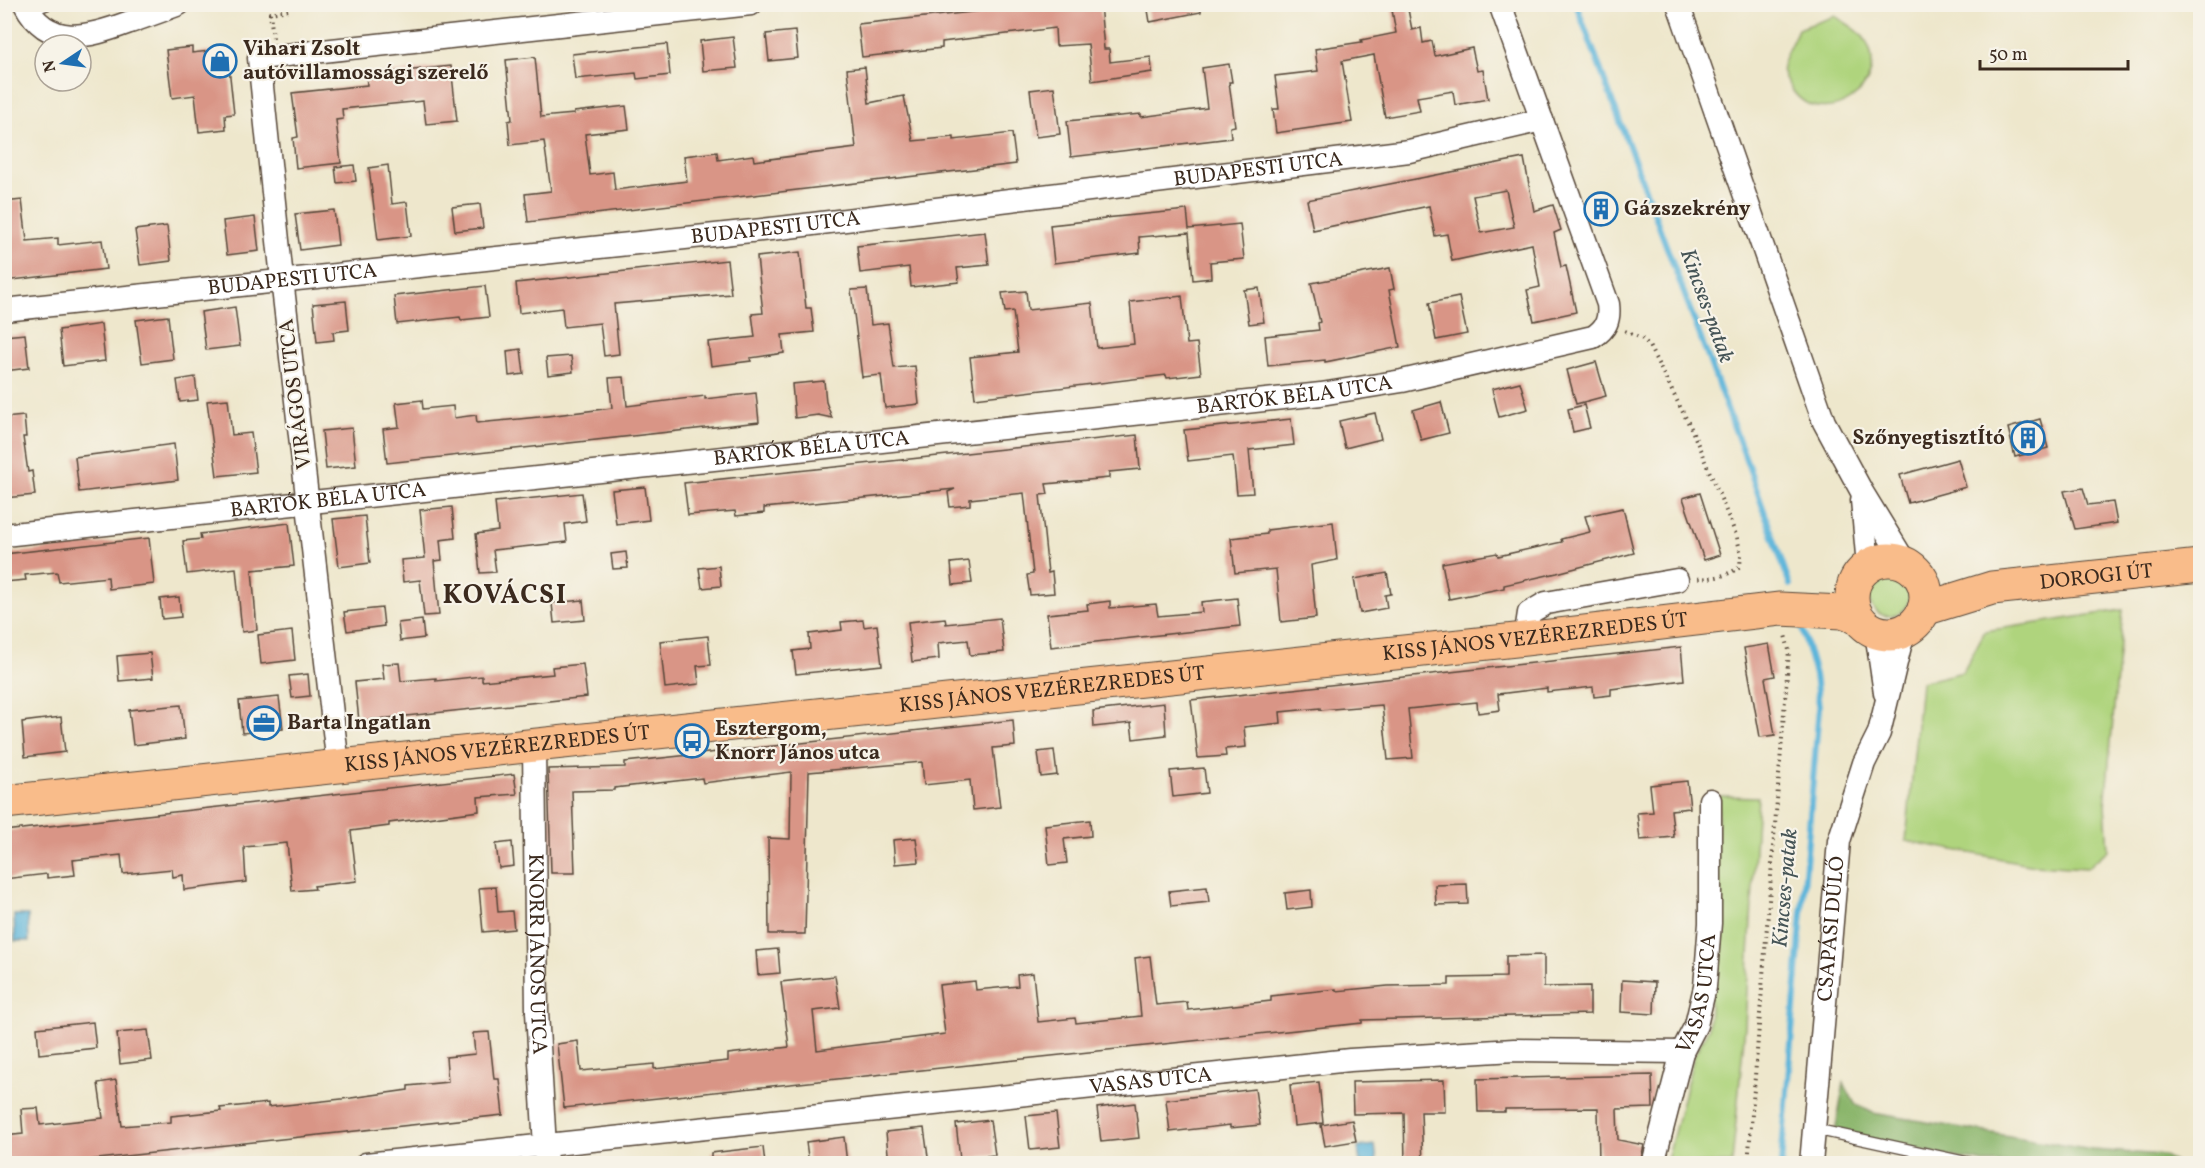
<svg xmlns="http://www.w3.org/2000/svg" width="2205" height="1168" viewBox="0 0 2205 1168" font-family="Vollkorn,serif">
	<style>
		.green { fill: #afd47d; stroke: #757f4e; stroke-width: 1.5 }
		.forest { fill: #8bb66c; stroke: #637045; stroke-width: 1.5 }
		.water { fill: #5db5da; stroke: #4c707c; stroke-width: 1.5 }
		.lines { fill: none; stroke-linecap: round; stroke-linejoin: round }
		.stream { stroke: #5db5da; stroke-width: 6 }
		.building { fill: #d99586; fill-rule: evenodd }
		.lane-casing { stroke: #564638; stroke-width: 13 }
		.street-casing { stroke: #564638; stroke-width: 25 }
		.primary-casing { stroke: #564638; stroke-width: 35 }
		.path { stroke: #564638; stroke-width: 4; stroke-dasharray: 1.5 4.5; stroke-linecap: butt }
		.lane { stroke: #fff; stroke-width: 10 }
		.street { stroke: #fff; stroke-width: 22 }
		.primary { stroke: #f9bc8a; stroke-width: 33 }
		.labels { text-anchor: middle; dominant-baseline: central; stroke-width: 4.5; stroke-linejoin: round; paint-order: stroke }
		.poi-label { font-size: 21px; font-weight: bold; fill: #3b2a1e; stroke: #f7f3e8; text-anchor: start }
		.street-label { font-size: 21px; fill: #3b2a1e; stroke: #f7f3e8 }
		.water-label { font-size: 22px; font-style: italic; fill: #455456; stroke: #f7f3e8 }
		.district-label { font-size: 27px; font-weight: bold; letter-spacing: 1.5px; fill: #3b2a1e; stroke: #f7f3e8 }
	</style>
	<rect width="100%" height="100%" fill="#f7f3e8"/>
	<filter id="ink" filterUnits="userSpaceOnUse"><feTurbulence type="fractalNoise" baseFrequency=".0167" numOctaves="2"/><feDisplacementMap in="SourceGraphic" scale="12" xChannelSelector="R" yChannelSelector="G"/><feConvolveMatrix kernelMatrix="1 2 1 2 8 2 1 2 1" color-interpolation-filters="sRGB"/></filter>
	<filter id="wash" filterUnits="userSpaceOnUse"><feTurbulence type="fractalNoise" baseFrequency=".008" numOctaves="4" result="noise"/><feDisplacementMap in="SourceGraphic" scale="24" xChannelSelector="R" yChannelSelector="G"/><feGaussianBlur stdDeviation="1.35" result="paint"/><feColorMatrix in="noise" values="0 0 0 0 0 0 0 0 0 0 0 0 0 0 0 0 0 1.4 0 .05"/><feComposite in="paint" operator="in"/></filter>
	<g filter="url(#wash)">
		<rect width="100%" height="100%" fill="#eee7cc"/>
		<g class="green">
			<path d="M1835,16C1844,22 1858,29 1864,38C1896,86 1821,136 1791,88C1787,82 1782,75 1782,67C1782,59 1795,38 1798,29Z"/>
			<circle cx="1889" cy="596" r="20"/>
			<path d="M2123,610L2105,806L2108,850L2087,868L2034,865L1906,841L1921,682L1963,672L1985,631Z"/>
			<path d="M1719,796L1758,797L1745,1026L1732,1163L1666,1164L1694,1056L1709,1028Z"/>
		</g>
		<path class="forest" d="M1844,1083L1855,1104L1873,1113L2092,1150L2163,1155L2175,1163H1984L1835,1133Z"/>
		<g class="water">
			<path d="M14,915H28L29,941H15Z"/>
			<path d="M1375,1145L1377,1163H1360L1358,1147Z"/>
		</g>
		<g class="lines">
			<g class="stream">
				<path d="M1576,4L1747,462L1790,585"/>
				<path d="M1781,1164L1819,707L1815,675L1800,621"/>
			</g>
		</g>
		<g id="blocks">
			<g class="building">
				<path d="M1050,4H1100L1104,49H1109L1110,62L1151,57L1152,72L1092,81L1088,44L1056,46L1055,28L942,42V48L862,57L858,24Z"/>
				<path d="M1147,4H1201V12L1150,22Z"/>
				<path d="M1391,4H1407L1412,30L1421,28L1423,43L1432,41L1435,56L1472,48L1477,71L1483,70L1488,99L1455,105L1453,91L1417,97L1420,111L1385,117L1374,55L1342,61L1352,122L1276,133L1273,109H1279L1275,76L1318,71L1315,49L1362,42L1361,40L1396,33Z"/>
				<path d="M795,31L798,58L769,61L766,34Z"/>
				<path d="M733,37L737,68L703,71L700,41Z"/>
				<path d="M667,44L670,75L637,79L636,73L575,79L572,54Z"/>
				<path d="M192,47V53L227,49L234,114L225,115L226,129L199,132L195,95L172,98L166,50Z"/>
				<path d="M535,57L541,117L574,114V112L626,106L629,129L585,134L590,175L613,172L615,190L687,181L684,156L717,152L718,160L753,155L754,161L856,148L847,69L865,67L869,103L904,96L913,141L954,137V140L1012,133L1016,164L528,222L525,194L551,191L544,141L510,145L508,121L512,120L506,60Z"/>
				<path d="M1229,64L1232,82H1229L1235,126L1230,127L1231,138L1071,157L1067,121L1141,114V117L1207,108L1202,68Z"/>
				<path d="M451,66L457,121L426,124L423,101L342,109L343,119L336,120L341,163L296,168L293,138L298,137L292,93L367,85L366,75Z"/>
				<path d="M1054,87L1060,134L1036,137L1030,90Z"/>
				<path d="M1524,158L1534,211L1553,205L1561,230L1554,233L1561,267L1566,266L1576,312L1534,321L1527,290L1540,287L1532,244L1452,261L1447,234L1435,236L1429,206L1313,230L1307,200ZM1506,190L1514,227L1481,233L1473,196Z"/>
				<path d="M354,165L356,181L337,183L335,167Z"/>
				<path d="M388,165L392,204L407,202L411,236L378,240L369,168Z"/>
				<path d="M22,200L27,241L58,238V245L102,240L106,269L4,281V202Z"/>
				<path d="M480,204L483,228L455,231L452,207Z"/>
				<path d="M334,210L338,245L300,250L295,214Z"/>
				<path d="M1187,210L1189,229L1240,224L1244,259L1210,262L1211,278L1193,280L1189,233L1139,237L1140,253L1054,263L1050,225L1105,219V218Z"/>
				<path d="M255,217L259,251L227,255L223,221Z"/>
				<path d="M167,226L171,261L140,265L135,230Z"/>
				<path d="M985,232L989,265L957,268L959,282L911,287L909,267L860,273L857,246Z"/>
				<path d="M800,252L806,308H811L814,332L782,335L784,353L750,358L751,361L711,366L708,342L755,337L752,314L763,313L757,257Z"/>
				<path d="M727,260L731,294L614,304L619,354L604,356L600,323L564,327L562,308L519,313L516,283Z"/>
				<path d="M1390,268L1394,289L1389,290L1400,347L1325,362V360L1268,366L1265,336L1319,330L1318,323L1320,322L1311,283Z"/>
				<path d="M485,286L489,317L461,320L460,317L397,324L394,296Z"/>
				<path d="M1259,288L1264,322L1249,324L1244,290Z"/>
				<path d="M867,289L871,325L888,323L894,368L915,366L919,404L885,408L881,375L862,377L851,290Z"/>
				<path d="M1026,291L1028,310L1092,303L1097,348L1134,344L1130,302L1182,296L1187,344L1197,343L1201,374L1167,378L1166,375L975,398L970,357L1018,352L1013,311L1005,312L1002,293Z"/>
				<path d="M1459,297L1467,334L1436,340L1429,303Z"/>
				<path d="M346,301L349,330L333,332L334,340L317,342L313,304Z"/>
				<path d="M235,307L240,346L206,350L201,312Z"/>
				<path d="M168,316L173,359L142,363L136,320Z"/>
				<path d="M101,324L105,361L63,366L59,330Z"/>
				<path d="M25,334L29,368L4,371V336Z"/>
				<path d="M521,349L524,374L509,376L507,351Z"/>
				<path d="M571,356L573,372L548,375L546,358Z"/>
				<path d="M1596,362L1606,396L1576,404L1567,370Z"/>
				<path d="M195,377L198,400L180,402L177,380Z"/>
				<path d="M624,377L627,406L705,396V399L756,393L759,422L387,463L383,429L399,427L396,403L422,400L423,409L453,406L454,418L476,415L477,423L539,417L612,408L609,378Z"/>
				<path d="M824,381L826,402L832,418L818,415L795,418L792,384Z"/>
				<path d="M1520,382L1528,409L1499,417L1492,389Z"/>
				<path d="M228,399L232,435L251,433L256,472L217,476L207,401Z"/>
				<path d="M1441,402L1449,433L1421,440L1413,410Z"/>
				<path d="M1584,405L1590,428L1573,432L1568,409Z"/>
				<path d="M1375,413L1381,439L1345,448L1339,421Z"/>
				<path d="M24,416L26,437H23L28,472L32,471L35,495L4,498V418Z"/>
				<path d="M1291,419L1294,445L1249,450L1253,493L1237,494L1233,456L1188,461L1184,430Z"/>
				<path d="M2040,419L2048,448L2015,457L2008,428Z"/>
				<path d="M352,428L356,466L326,469L322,431Z"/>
				<path d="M1137,435L1140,469L1109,472V478L1046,484L1048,494L1040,495L1048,573L1052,572L1054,593L1030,595L1027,575L1033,574L1024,493L970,499V505L950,507L948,492L955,489L764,508V513L736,516L735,511L688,515L684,483Z"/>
				<path d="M174,444L178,480L79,492L75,457Z"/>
				<path d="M1958,459L1966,487L1908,503L1900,475Z"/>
				<path d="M645,487L649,520L616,524L612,490Z"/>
				<path d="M2083,488L2088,505L2113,502L2117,523L2075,529L2064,491Z"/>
				<path d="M582,493L586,521L565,524L567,542L493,550L496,572L480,573L476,534L498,531L495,502Z"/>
				<path d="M1700,493L1720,555L1704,560L1683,498Z"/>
				<path d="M452,507L455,538L440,540L442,560L434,561L439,615L424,616L420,580L403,582L401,560L425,558L420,510Z"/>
				<path d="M1623,508L1634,553L1557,573L1504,585V588L1449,599L1442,563L1497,553L1498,556L1562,542L1561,539L1590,532L1585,516Z"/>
				<path d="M365,516L370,563L339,567L333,519Z"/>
				<path d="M1333,522L1337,560L1311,565L1316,618L1281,622L1276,569L1235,573L1231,538L1267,534V530Z"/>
				<path d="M289,523L294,566L252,570L257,630L242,632L236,568L187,574L183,541L201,539L200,534Z"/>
				<path d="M149,538L154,584L109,589L108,577L59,582L57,572L25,575L26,580L4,582V554Z"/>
				<path d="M626,552L628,568L613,569L611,554Z"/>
				<path d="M969,561L972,583L953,585L951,563Z"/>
				<path d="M719,566L721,586L702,588L699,568Z"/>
				<path d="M1387,573L1391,594L1385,595L1387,608L1360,613L1354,579Z"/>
				<path d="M179,597L181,617L162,619L160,599Z"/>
				<path d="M1237,598L1240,626L1051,647L1047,614L1088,610L1087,604L1110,601V608L1156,604L1158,616L1202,612L1201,602Z"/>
				<path d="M583,600L585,620L554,623L552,603Z"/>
				<path d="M382,608L384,626L347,631L344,612Z"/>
				<path d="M945,618L946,624L1000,618L1004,652L970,655L968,640L938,643L939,659L912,662L908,622Z"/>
				<path d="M422,620L424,638L400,641L398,623Z"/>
				<path d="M863,620L864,627L877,625L882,665L796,674L793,651L810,649L809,634L842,630L841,622Z"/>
				<path d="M292,631L295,660L261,664L258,635Z"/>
				<path d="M708,636L711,665L697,666L699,684L665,688L660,641Z"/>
				<path d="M1769,644L1775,676L1765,678L1775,735L1760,737L1744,648Z"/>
				<path d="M1681,647L1684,680L1611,689V695L1594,697L1593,687L1547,692V688L1498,694L1500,710L1478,713L1477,702L1408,709L1413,758L1388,760L1382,705L1320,710V708L1280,712L1281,723L1244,727L1246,747L1225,749L1226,756L1198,758L1191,700Z"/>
				<path d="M150,653L153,678L119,681L117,656Z"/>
				<path d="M399,663L401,681L436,678V681L482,676V681L553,674L552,667L583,664L587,697L359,721L355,682L384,679L382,664Z"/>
				<path d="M308,674L310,696L292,698L289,676Z"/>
				<path d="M279,697L283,729L242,733L239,701Z"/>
				<path d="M1164,703L1166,735L1133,739L1131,723L1094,727L1093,711Z"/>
				<path d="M181,705L185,739L133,745L129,710Z"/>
				<path d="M61,717L65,752L25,757L22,722Z"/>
				<path d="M1013,720L1015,746L993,748L1000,807L973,810L970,780L924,785L922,762L809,772L805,934H769L768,838L790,839L791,772L703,783L702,778L614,788V790L572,791L575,873H551L548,769L625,767V762Z"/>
				<path d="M1054,750L1057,775L1041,777L1038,752Z"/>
				<path d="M1204,768L1207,793L1173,797L1170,771Z"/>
				<path d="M514,774L517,794L478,797L479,811L389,823V826L351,831L357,881L314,886L315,889L292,891L287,843L244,847L246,882L184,890L183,875L173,877L172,869L123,874L121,855L73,860L75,875L47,878V874L4,879V831Z"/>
				<path d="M1687,781L1690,808L1671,810L1674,837L1640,840L1637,813L1653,812L1650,785Z"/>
				<path d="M1090,820L1091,836L1064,839L1067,863L1049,865L1045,825Z"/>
				<path d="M916,838L919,862L895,864L893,840Z"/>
				<path d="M512,842L514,866L499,868L496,844Z"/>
				<path d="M1467,884L1468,904L1436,905L1435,885Z"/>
				<path d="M496,887L498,912L512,911L514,929L483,932L479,888Z"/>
				<path d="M1207,887L1209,902L1171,906L1169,891Z"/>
				<path d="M1311,890L1312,907L1287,910L1285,893Z"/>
				<path d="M778,949L780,973L758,975L756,951Z"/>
				<path d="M1544,955V987L1590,986V1014L1362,1020V1023L564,1108L557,1044L578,1041L581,1071L654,1064V1069L728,1061V1054L789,1047L781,982L835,976L840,1008L813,1011L817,1050L945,1034L939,985L975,981L976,990L1018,986L1017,975L1033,973L1038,1022L1075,1018L1076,1023L1141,1016L1135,958L1150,956L1156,1005L1187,1002L1188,1010L1271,1001V996L1336,989V991L1388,986L1449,985V978L1506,977V956Z"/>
				<path d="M1622,980L1655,982L1654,1014L1621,1012Z"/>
				<path d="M93,1022L96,1048L39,1054L37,1028Z"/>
				<path d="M148,1030L152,1060L120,1064L117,1033Z"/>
				<path d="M489,1032L494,1079H499L503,1115L52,1164H4V1136L23,1134L21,1109L38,1108L40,1125L103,1118L98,1083L116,1080L122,1126L171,1122V1116L221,1111L220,1108L268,1103V1107L351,1098L408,1090V1086L448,1082L446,1057L475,1054L473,1033Z"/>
				<path d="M1652,1075L1653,1108L1617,1109L1618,1140L1644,1145L1640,1164H1599L1598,1108L1505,1109V1112H1478L1477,1079Z"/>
				<path d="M1444,1080L1445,1112H1421L1423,1164H1405L1404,1113L1353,1114L1352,1082Z"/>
				<path d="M1319,1082L1323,1123L1294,1126L1290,1085Z"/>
				<path d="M1255,1089L1260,1125L1230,1128V1125L1170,1132L1166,1100Z"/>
				<path d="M1135,1103L1139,1138L1101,1142L1097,1108Z"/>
				<path d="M1056,1113L1060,1147L1030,1150L1026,1116Z"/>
				<path d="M990,1120L995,1155L960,1159L956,1124Z"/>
				<path d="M1352,1120L1356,1141L1325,1146L1321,1125Z"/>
				<path d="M924,1128L929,1164H889L886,1132Z"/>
				<path d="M844,1137L847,1164H809L806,1142Z"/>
				<path d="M763,1147L765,1164H711V1153Z"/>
			</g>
		</g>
	</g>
	<g filter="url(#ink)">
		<use href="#blocks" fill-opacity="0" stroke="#564638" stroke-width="1.5"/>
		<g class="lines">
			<g class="lane-casing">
				<g id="lane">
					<path d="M29,11L48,4"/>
					<path d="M1814,1129L1975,1164"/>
				</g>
			</g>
			<g class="street-casing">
				<g id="street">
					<path d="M25,4C48,49 89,37 127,23C144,17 162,11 179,4"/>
					<path d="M1678,4L1824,422L1862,492L1906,564"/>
					<path id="s1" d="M4,310L780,228L1279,167L1409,151L1542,120"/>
					<path d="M1862,500L1868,566"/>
					<path id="s2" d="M4,535L1321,394L1402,381L1593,337C1606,329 1610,320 1608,304L1500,4"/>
					<path d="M1876,632L1885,693"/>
					<path d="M1525,639L1529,613L1546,603L1677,580"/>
					<path id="s3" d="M534,746L537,1012L546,1164"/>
					<path d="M338,766L282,279L259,58L751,4"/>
					<path id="s4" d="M366,1164L1350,1060L1514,1050L1682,1052"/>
					<path id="s5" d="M1653,1164L1682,1052L1696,1025L1705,987L1710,923V800"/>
					<path id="s6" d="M1811,1164L1839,841L1864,763L1879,733L1900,646L1907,629"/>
				</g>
			</g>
			<g class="primary-casing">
				<g id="primary">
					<circle cx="1889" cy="597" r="37"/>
					<path id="s7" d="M1924,609L1992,588L2200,566"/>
					<path id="s8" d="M4,802L1525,639L1780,609L1842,612L1857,617"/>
				</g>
			</g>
			<g class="path">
				<path d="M273,38L270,13L289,10L288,4"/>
				<path d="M1625,331L1641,338L1648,344L1691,428L1737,537L1741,555L1740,566C1728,577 1712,578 1696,579"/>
				<path d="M1748,1164L1789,650L1785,635"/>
			</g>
			<use href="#lane" class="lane"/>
			<use href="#street" class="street"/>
			<use href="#primary" class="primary"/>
		</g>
	</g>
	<defs>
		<g id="shop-ring" transform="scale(1.725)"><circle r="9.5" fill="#f7f3e8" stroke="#1f6fb2" stroke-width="1.5"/><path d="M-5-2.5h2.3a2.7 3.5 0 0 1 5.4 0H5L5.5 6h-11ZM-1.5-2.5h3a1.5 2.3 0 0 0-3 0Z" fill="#1f6fb2"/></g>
		<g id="building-ring" transform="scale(1.725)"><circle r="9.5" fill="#f7f3e8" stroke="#1f6fb2" stroke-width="1.5"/><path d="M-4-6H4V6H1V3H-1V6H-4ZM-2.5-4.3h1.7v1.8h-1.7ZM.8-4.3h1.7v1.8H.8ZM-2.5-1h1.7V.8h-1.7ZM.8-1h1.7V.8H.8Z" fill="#1f6fb2"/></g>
		<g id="office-ring" transform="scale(1.725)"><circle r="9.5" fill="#f7f3e8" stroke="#1f6fb2" stroke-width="1.5"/><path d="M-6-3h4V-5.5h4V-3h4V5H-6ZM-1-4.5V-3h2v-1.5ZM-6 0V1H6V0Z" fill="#1f6fb2"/></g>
		<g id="bus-ring" transform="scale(1.725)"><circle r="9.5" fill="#f7f3e8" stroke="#1f6fb2" stroke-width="1.5"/><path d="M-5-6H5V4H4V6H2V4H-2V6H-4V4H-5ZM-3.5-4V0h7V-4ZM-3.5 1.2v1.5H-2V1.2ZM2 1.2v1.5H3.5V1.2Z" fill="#1f6fb2"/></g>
	</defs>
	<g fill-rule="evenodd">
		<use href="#shop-ring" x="220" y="61"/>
		<use href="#building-ring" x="1601" y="209"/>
		<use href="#building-ring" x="2028" y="438"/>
		<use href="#office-ring" x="264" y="723"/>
		<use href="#bus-ring" x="692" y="741"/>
	</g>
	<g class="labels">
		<g class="poi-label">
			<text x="243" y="49">Vihari Zsolt<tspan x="243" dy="24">autóvillamossági szerelő</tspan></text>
			<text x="1624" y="209">Gázszekrény</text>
			<text x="2005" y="438" text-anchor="end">SzőnyegtisztÍtó</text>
			<text x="287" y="723">Barta Ingatlan</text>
			<text x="715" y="729">Esztergom,<tspan x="715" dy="24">Knorr János utca</tspan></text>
		</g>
		<g class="street-label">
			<text stroke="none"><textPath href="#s1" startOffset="1262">BUDAPESTI UTCA</textPath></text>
			<text stroke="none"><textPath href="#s1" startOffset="776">BUDAPESTI UTCA</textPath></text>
			<text stroke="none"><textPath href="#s1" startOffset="290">BUDAPESTI UTCA</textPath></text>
			<text transform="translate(296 394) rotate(-97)">VIRÁGOS UTCA</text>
			<text stroke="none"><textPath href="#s2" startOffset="1298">BARTÓK BÉLA UTCA</textPath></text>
			<text stroke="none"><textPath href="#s2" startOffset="812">BARTÓK BÉLA UTCA</textPath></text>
			<text stroke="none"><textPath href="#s2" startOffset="326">BARTÓK BÉLA UTCA</textPath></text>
			<text stroke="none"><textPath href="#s7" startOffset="176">DOROGI ÚT</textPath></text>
			<text stroke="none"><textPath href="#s8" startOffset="1540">KISS JÁNOS VEZÉREZREDES ÚT</textPath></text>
			<text stroke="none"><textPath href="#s8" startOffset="1054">KISS JÁNOS VEZÉREZREDES ÚT</textPath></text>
			<text stroke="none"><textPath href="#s8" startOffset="496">KISS JÁNOS VEZÉREZREDES ÚT</textPath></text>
			<text stroke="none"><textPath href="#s6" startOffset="236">CSAPÁSI DŰLŐ</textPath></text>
			<text stroke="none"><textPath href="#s3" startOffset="208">KNORR JÁNOS UTCA</textPath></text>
			<text stroke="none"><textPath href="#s5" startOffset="177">VASAS UTCA</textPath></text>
			<text stroke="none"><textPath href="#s4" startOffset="789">VASAS UTCA</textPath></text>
		</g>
		<g class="water-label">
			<text transform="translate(1706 306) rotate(70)">Kincses-patak</text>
			<text transform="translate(1786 888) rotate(-85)">Kincses-patak</text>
		</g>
		<g class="district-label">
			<text x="505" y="596">KOVÁCSI</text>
		</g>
	</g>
	<rect width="2205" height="1168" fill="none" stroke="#f7f3e8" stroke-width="24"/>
	<g transform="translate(63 63) rotate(257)"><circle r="28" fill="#f7f3e8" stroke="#aca397" stroke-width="1.5"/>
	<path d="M0-4.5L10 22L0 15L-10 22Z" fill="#1f6fb2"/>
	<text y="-9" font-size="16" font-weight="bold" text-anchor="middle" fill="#3b2a1e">N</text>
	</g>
	<path d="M1980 60v9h148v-9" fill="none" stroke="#3b2a1e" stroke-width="3"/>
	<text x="1989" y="60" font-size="18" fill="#3b2a1e" stroke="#f7f3e8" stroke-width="4.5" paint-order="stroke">50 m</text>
</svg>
